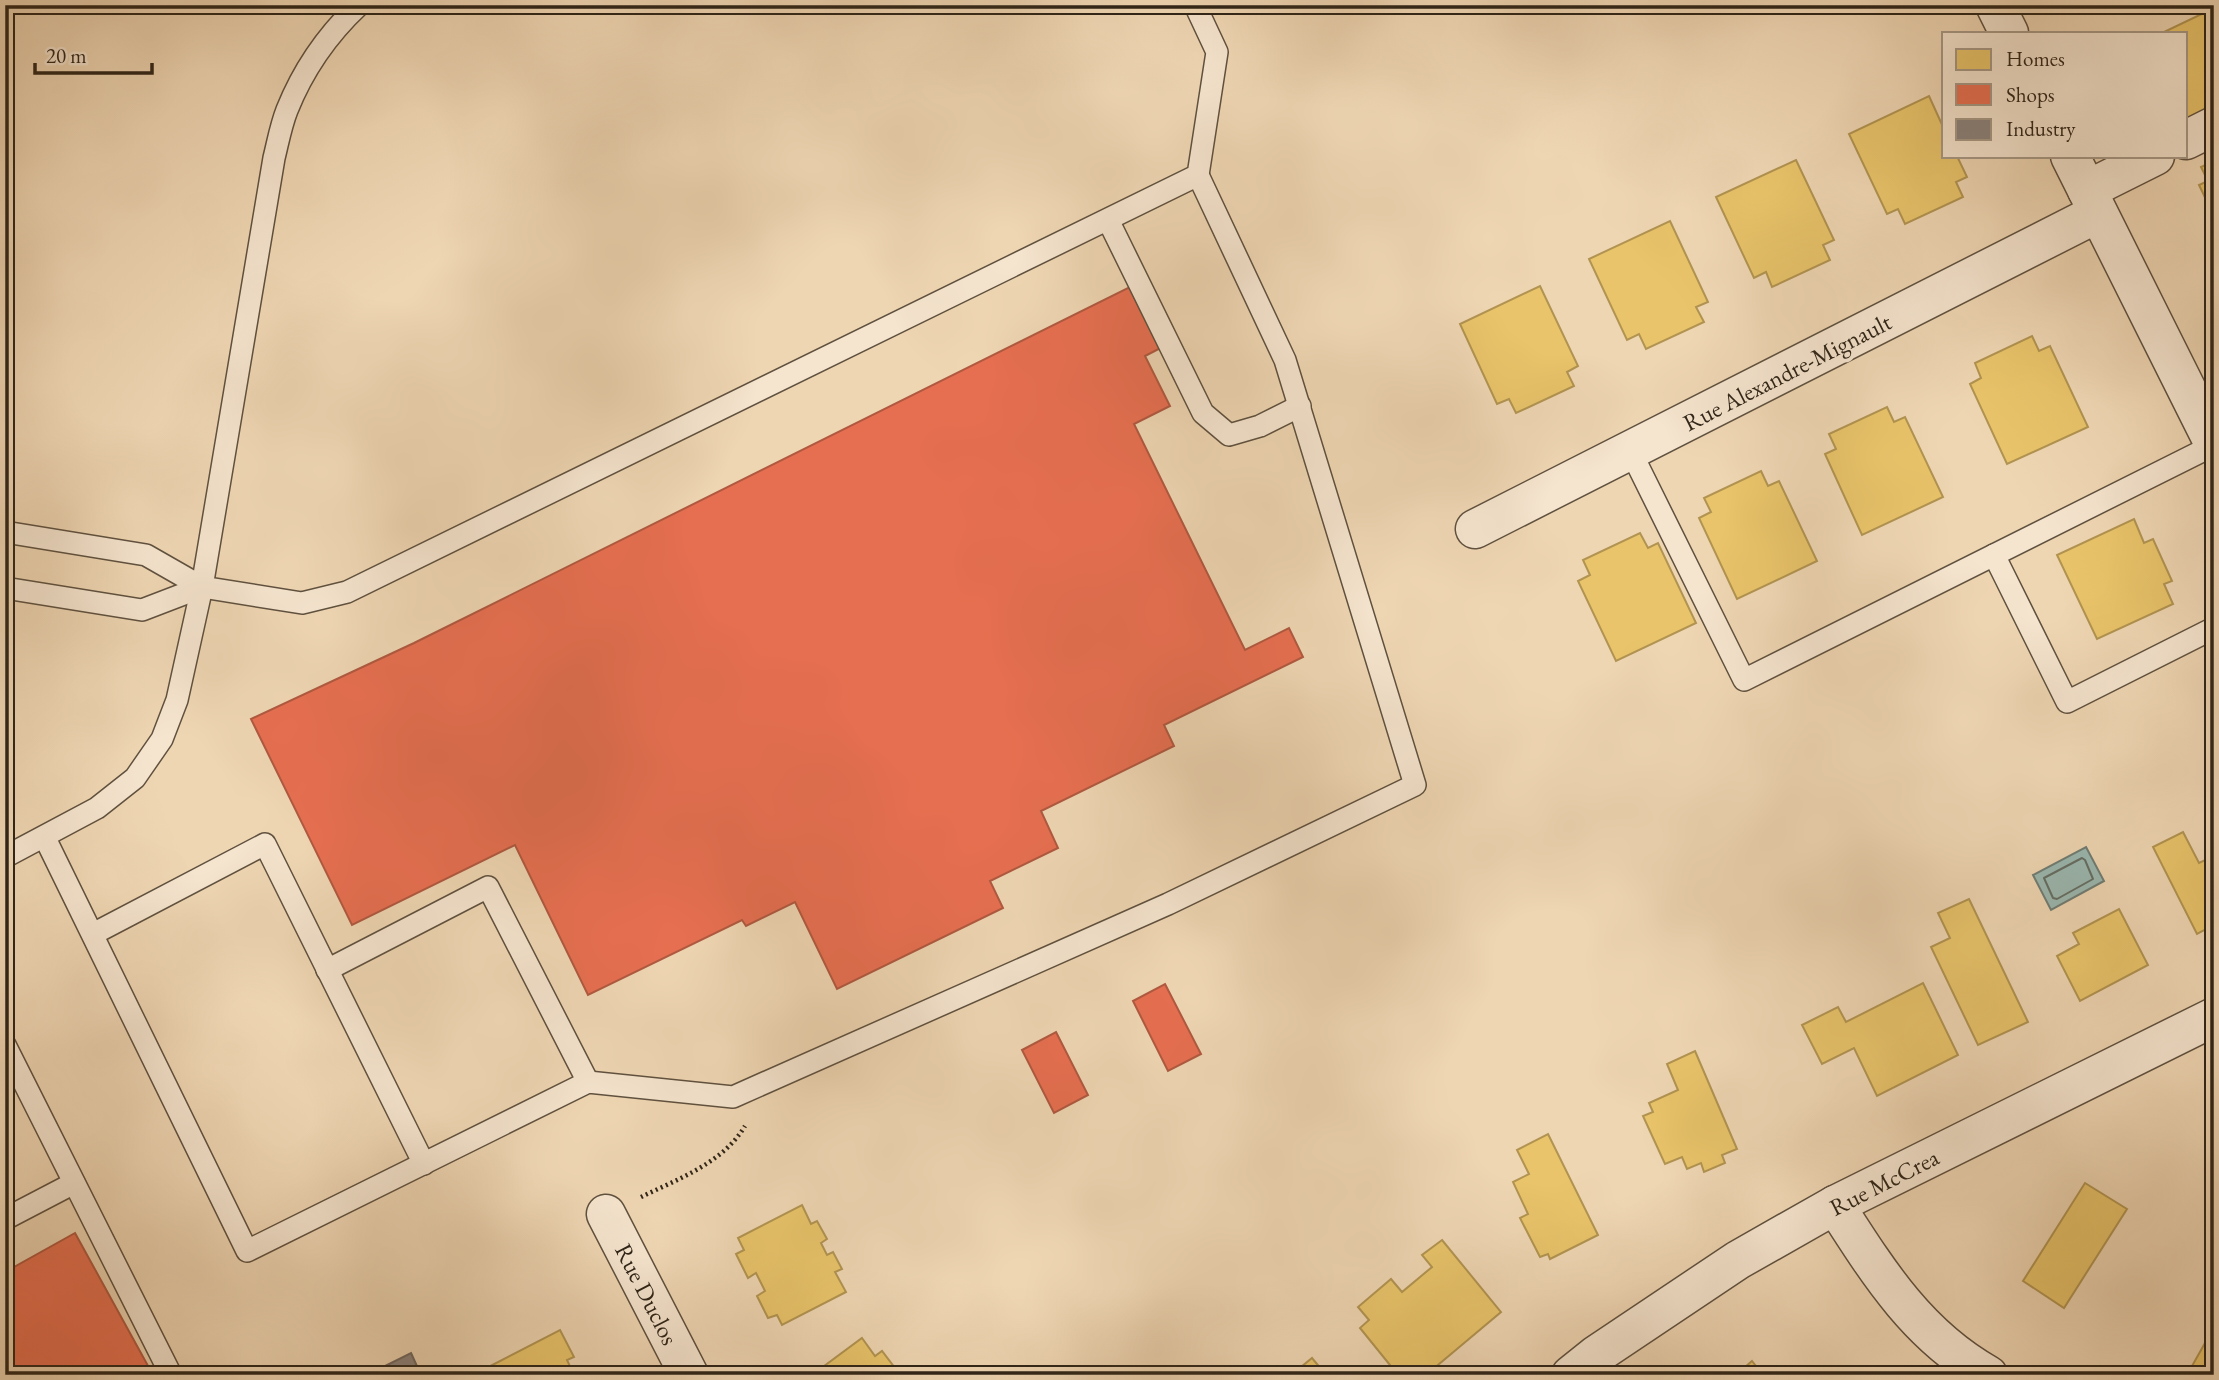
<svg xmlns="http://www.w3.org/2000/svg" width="2219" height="1380" viewBox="0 0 2219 1380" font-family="'EB Garamond',serif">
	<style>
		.water { fill: #9ab8b1; stroke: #6f7d74; stroke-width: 2 }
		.homes { fill: #e9c46a; stroke: #b19451; stroke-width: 2 }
		.shops { fill: #e76f51; stroke: #b05940; stroke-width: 2 }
		.industry { fill: #8a817c; stroke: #6f655e; stroke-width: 2 }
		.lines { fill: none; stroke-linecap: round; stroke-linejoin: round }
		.shore { stroke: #646e64; stroke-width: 2 }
		.lane-casing { stroke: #5f513f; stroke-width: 24 }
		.street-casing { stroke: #5f513f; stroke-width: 41 }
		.path { stroke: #2f2518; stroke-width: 4.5; stroke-dasharray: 2 3.5; stroke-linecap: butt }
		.lane { stroke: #f5e4ce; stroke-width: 21 }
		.street { stroke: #f5e4ce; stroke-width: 38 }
		.labels { text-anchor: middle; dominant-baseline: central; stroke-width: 7; stroke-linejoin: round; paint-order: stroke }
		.street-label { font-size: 24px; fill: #2f2518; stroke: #f5e4ce }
	</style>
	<rect width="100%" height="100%" fill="#efd6b3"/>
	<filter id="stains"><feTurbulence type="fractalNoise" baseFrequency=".00286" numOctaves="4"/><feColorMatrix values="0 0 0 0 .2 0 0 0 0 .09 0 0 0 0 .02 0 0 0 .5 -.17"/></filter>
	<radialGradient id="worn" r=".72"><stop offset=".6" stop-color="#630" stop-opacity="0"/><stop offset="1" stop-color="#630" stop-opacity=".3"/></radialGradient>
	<path class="water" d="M2086,847L2104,881L2051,910L2033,875Z"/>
	<g class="homes">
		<path d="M2214,8V112L2186,125V33H2162Z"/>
		<path d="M1929,96L1944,129V156H1957L1967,177L1956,182L1963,197L1905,224L1898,209L1887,214L1849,134Z"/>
		<path d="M1796,160L1834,240L1823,245L1830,260L1772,287L1766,272L1754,278L1716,197Z"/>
		<path d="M2214,161V216L2199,185L2208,181L2201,167Z"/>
		<path d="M1670,221L1708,302L1696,307L1704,322L1646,349L1639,334L1627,340L1589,259Z"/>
		<path d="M1540,286L1578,366L1567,372L1574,386L1516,413L1509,399L1497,404L1460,324Z"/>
		<path d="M2032,336L2039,351L2050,346L2088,427L2007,464L1970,384L1981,378L1975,363Z"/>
		<path d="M1887,407L1894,422L1905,417L1943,497L1862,535L1825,454L1836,449L1829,434Z"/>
		<path d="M1761,471L1768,486L1779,481L1817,561L1737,599L1699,518L1711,512L1704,498Z"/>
		<path d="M2134,519L2144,543L2153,539L2172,581L2164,584L2173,604L2097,639L2057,555Z"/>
		<path d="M1640,533L1648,548L1658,543L1696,623L1616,661L1578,581L1590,575L1583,560Z"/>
		<path d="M2183,832L2199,863L2214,856V925L2197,934L2153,847Z"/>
		<path d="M1969,899L2028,1022L1978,1045L1931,947L1950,938L1938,913Z"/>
		<path d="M2119,909L2148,965L2080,1001L2057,956L2079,944L2073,933Z"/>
		<path d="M1923,983L1958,1055L1877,1096L1854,1048L1822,1064L1802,1025L1838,1007L1846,1022Z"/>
		<path d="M1695,1051L1737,1149L1722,1155L1725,1163L1704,1172L1701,1163L1687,1169L1682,1157L1665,1164L1643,1116L1653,1112L1649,1103L1678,1090L1667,1064Z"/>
		<path d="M1548,1134L1598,1235L1550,1259L1548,1254L1540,1257L1520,1218L1528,1214L1513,1182L1529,1174L1517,1150Z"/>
		<path d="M2085,1183L2127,1209L2064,1308L2023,1281Z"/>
		<path d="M802,1205L811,1224L817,1221L827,1239L821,1243L827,1255L833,1252L842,1269L835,1272L846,1292L782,1325L777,1315L768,1318L757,1296L765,1291L756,1273L748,1278L736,1254L744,1250L738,1238Z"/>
		<path d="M1442,1240L1501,1312L1426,1375H1398L1360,1328L1369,1320L1358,1307L1391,1279L1402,1292L1432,1267L1422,1255Z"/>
		<path d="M560,1330L574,1357L567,1360L574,1375H473Z"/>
		<path d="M2210,1334L2214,1336V1375H2187Z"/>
		<path d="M862,1338L875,1356L882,1351L895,1368L888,1373L889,1375H812Z"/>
		<path d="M1312,1358L1326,1375H1297L1295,1372Z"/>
		<path d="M1752,1361L1763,1375H1736Z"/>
	</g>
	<g class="shops">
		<path d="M1148,278L1178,339L1145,356L1170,406L1134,424L1245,650L1289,628L1303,657L1164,725L1174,746L1041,811L1058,848L990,881L1003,908L837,989L795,902L746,926L742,920L588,995L515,845L352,925L251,719L414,643Z"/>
		<path d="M1165,984L1201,1054L1168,1071L1133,1001Z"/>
		<path d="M1056,1032L1088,1095L1054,1113L1022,1050Z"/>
		<path d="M75,1233L153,1375H5V1272Z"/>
	</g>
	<path class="industry" d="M411,1353L421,1375H367Z"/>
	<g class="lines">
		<path class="shore" d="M2082,858L2085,860L2093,879L2057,899L2053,898L2044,878Z"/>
		<g class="lane-casing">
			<g id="lane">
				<path d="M1108,220L1203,413L1229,435L1260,426L1300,406"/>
				<path d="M1631,452L1744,680L2214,445"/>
				<path d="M5,532L146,555L202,587L302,603L347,592L1198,175L1217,52L1195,5"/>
				<path d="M1994,555L2067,702L2214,628"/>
				<path d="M5,588L142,610L202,587"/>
				<path d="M45,838L247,1251L588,1082L733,1097L1168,904L1415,785L1285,360L1198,175"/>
				<path d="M5,857L97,808L135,778L162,739L177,700L202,587L274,158C278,142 281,125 287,110C303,70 328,34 359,5"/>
				<path d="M93,934L265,844L424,1164"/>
				<path d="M327,970L488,887L588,1082"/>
				<path d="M5,1045L171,1375"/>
				<path d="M5,1219L74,1183"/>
			</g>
		</g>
		<g class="street-casing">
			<g id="street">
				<path d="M1995,5L2009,33"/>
				<path d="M2186,140L2214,126"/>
				<path d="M2070,156L2214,444"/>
				<path d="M2087,190L2155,156"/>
				<path d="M1475,529L2098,213"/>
				<path d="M1835,1205C1878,1272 1917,1335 1988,1375"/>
				<path d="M606,1214L689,1375"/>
				<path d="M1571,1375L1596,1355L1738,1260L1835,1205L2214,1017"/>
			</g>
		</g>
		<path class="path" d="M641,1197C678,1179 723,1163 745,1126"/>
		<use href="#lane" class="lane"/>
		<use href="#street" class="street"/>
	</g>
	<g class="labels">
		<g class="street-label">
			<text transform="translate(1787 372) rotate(-27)">Rue Alexandre-Mignault</text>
			<text transform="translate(1884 1182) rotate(-27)">Rue McCrea</text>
			<text transform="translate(647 1294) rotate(63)">Rue Duclos</text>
		</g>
	</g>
	<rect width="2219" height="1380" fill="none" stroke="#efd6b3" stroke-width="28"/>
	<rect x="7" y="7" width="2205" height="1366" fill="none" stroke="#2f2518" stroke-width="3.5"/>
	<rect x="14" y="14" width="2191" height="1352" fill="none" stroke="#2f2518" stroke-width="2"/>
	<rect x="1942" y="32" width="245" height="126" fill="#f5e4ce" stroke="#a69885" stroke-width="2"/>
	<rect x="1956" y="49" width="35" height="21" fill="#e9c46a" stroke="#a69885" stroke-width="2"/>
	<text x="2006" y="66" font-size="21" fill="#2f2518">Homes</text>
	<rect x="1956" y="84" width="35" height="21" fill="#e76f51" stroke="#a69885" stroke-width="2"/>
	<text x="2006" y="102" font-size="21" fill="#2f2518">Shops</text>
	<rect x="1956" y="119" width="35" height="21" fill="#8a817c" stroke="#a69885" stroke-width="2"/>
	<text x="2006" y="136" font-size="21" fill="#2f2518">Industry</text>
	<path d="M35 63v10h117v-10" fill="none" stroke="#2f2518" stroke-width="3.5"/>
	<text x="46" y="63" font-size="21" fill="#2f2518" stroke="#f5e4ce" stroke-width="5" paint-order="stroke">20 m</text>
	<rect width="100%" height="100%" filter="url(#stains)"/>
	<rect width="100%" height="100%" fill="url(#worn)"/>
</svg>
